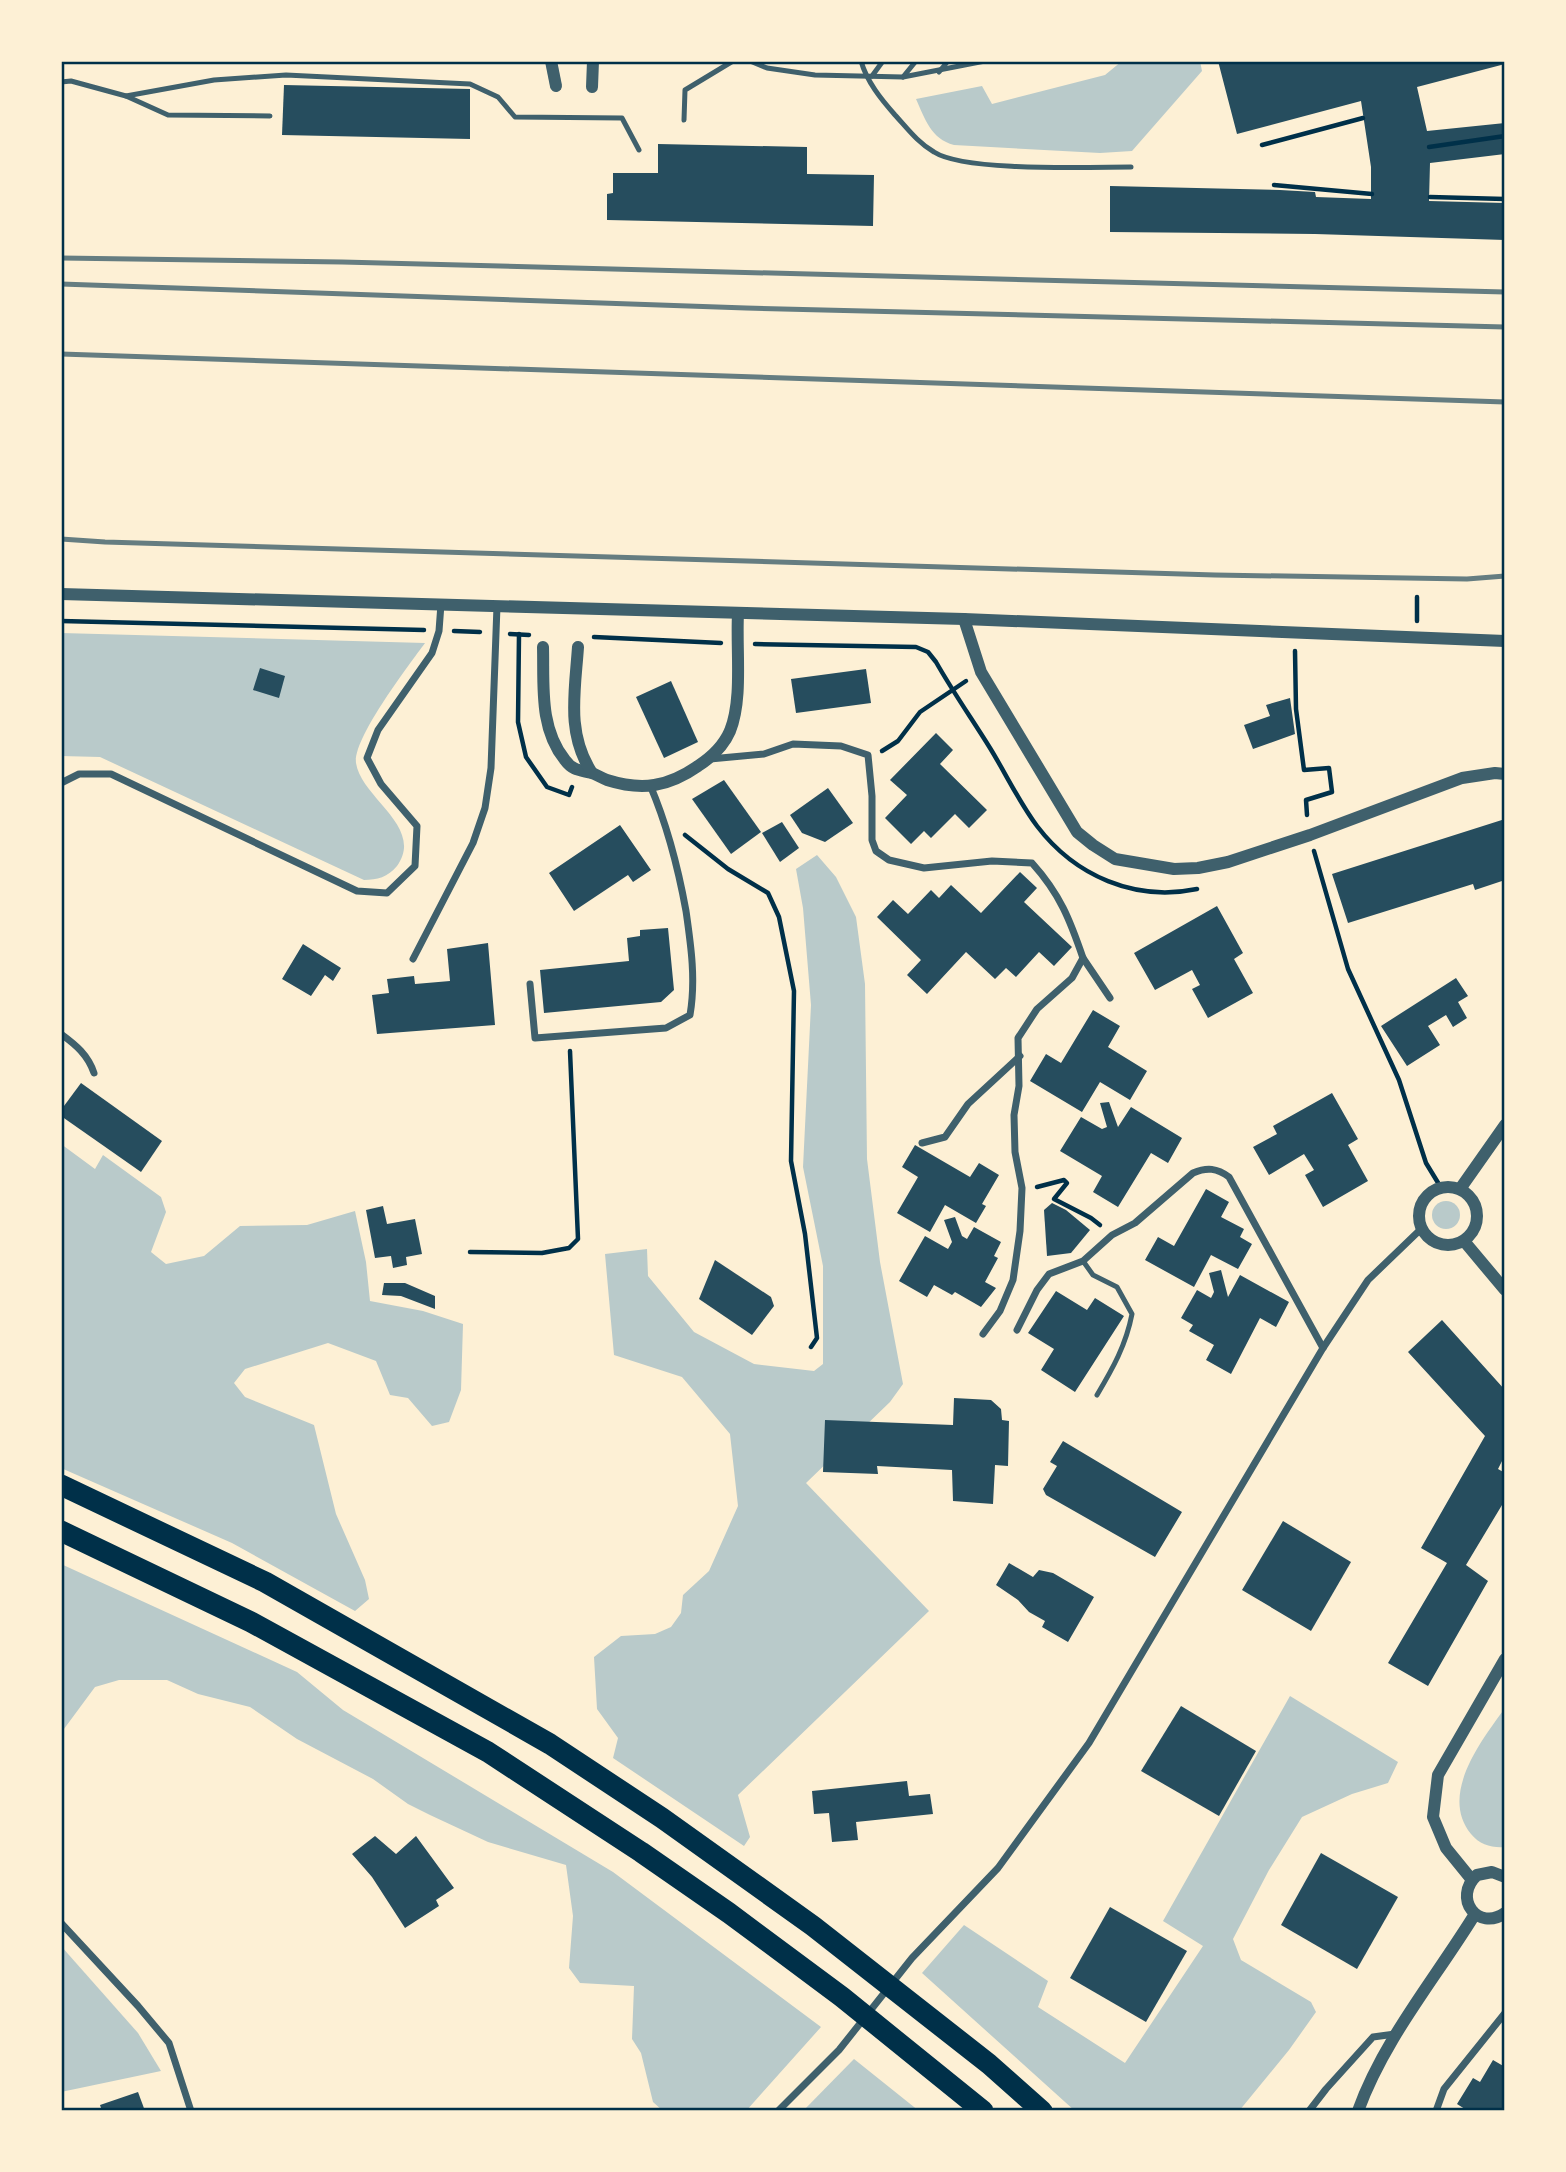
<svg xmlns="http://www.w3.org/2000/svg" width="1566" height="2172" viewBox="0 0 1566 2172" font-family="'Exo 2',sans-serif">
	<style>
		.green { fill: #b9caca }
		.building { fill: #264d5e }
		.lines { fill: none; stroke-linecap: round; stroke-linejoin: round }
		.path { stroke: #003049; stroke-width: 4.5 }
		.service { stroke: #3f606c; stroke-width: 5 }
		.minor { stroke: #3f606c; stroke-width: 7 }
		.tertiary { stroke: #3f606c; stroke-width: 12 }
		.motorway { stroke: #003049; stroke-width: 21 }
		.rail { stroke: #657d81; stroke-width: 5 }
		.neatline { fill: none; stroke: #003049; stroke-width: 2.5 }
	</style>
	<rect width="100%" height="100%" fill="#fdf0d5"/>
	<g class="green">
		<path d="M1122,61H1200L1202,71L1132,151L1100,153L954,145C931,139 925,119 916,99L982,86L992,104L1105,75Z"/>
		<path d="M61,633L425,643C409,665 353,738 356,763C361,798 425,827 397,866C388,877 377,880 364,880L100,757L61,756Z"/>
		<path d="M817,855L836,877L856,917L865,984L867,1159L880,1262L903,1384L890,1402L806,1483L929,1611L738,1795L750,1837L744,1846L613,1758L618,1738L597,1709L594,1657L621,1636L655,1634L671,1627L681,1613L683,1595L709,1571L738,1506L730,1434L682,1377L614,1355L605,1254L647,1249L648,1276L694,1332L754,1364L814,1371L823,1364V1266L803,1167L811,1005L803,908L796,869Z"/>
		<path d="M61,1144L95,1169L103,1155L161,1197L166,1212L151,1252L166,1264L204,1256L240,1226L307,1225L355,1211L366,1262L370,1301L423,1311L463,1324L461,1390L449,1422L432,1426L408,1398L390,1395L376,1361L328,1343L245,1369L234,1383L245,1397L314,1425L336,1514L365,1580L369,1599L355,1611L232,1543L61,1468Z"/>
		<circle cx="1446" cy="1215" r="14"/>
		<path d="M61,1564L297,1672L343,1710L613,1872L821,2027L746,2111H663L653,2102L641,2053L632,2039L634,1986L580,1983L569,1968L573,1916L566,1865L488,1842L430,1815L408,1804L373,1779L297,1739L250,1707L198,1694L167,1680H119L95,1687L61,1733Z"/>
		<path d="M1290,1696L1398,1762L1388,1783L1352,1794L1302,1817L1269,1870L1233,1939L1241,1960L1311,2002L1316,2012L1289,2050L1239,2111H1075L922,1973L964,1925L1048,1981L1038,2007L1125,2063L1203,1946L1163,1921Z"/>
		<path d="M1505,1708V1847C1492,1848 1480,1845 1471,1834C1439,1795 1481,1741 1505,1708Z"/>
		<path d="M61,1946L138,2033L161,2071L61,2092Z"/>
		<path d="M854,2059L919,2111H803Z"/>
	</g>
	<g class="building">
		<path d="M1218,61H1505V64L1417,87L1427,131L1505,123V154L1430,163L1429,201L1505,203V240L1315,234L1110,232V186L1280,190L1315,192L1316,197L1371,199V167L1361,101L1237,134Z"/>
		<path d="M284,85L470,89V139L282,135Z"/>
		<path d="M658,144L807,147V174L874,175L873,226L607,220V194L613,193V173H658Z"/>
		<path d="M260,668L285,676L279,698L253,690Z"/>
		<path d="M866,669L871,703L796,713L791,679Z"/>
		<path d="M671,681L698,742L664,758L636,697Z"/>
		<path d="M1290,698L1295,734L1253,749L1244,725L1270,716L1266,705Z"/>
		<path d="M936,733L953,750L940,764L987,810L969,828L955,814L931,838L924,831L911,844L885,818L907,795L890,780Z"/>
		<path d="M724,780L761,832L731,854L692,799Z"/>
		<path d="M828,788L853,823L825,842L802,833L790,815Z"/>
		<path d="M1505,819V880L1475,890L1473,884L1348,923L1332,874Z"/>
		<path d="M782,822L799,848L780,862L762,833Z"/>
		<path d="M620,825L651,870L633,882L628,875L574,911L549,873Z"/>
		<path d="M1020,872L1037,888L1024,902L1072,947L1054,966L1039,952L1016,977L1006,968L995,979L966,952L927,994L907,975L921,960L877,917L893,900L908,914L931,890L939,898L951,885L981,913Z"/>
		<path d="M1217,906L1243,953L1234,959L1253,993L1208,1018L1192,989L1200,985L1192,970L1155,990L1134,953Z"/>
		<path d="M668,928L674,990L661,1002L544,1013L540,970L629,961L627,938L640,936V930Z"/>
		<path d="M488,943L495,1025L377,1034L372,995L389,993L387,979L414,976L415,984L450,981L447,949Z"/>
		<path d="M303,944L341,968L333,981L325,975L311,996L282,979Z"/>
		<path d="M1456,978L1468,996L1458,1002L1467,1018L1453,1027L1446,1015L1428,1026L1440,1045L1407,1066L1381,1026Z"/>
		<path d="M1093,1010L1120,1026L1108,1047L1147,1071L1130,1100L1100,1082L1082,1112L1030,1081L1046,1054L1061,1063Z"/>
		<path d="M81,1083L162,1141L141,1172L61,1116V1110Z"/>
		<path d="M1332,1093L1358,1139L1348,1145L1368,1181L1323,1207L1305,1175L1314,1170L1304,1154L1269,1175L1253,1147L1277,1134L1273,1126Z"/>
		<path d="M1109,1102L1118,1127L1131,1107L1182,1138L1168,1163L1151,1153L1118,1207L1093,1192L1102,1176L1060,1151L1081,1117L1102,1129L1107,1127L1100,1103Z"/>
		<path d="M915,1145L970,1177L979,1163L999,1175L982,1204L986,1206L976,1223L945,1205L930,1232L897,1213L918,1177L902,1167Z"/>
		<path d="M1206,1189L1229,1202L1221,1217L1244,1229L1240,1237L1252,1244L1238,1269L1211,1255L1194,1287L1145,1260L1158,1237L1174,1246Z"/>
		<path d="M1052,1203L1066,1210L1090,1230L1071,1253L1047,1256L1044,1210Z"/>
		<path d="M383,1206L387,1224L415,1219L422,1254L406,1257L407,1265L393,1268L391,1256L375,1258L366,1210Z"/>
		<path d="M955,1217L962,1236L967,1239L974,1227L1001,1242L994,1256L998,1258L985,1282L996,1288L981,1307L955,1292L952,1295L934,1285L927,1297L899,1281L925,1236L948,1249L952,1242L944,1220Z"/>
		<path d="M715,1260L771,1297L774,1306L752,1335L699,1299Z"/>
		<path d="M1221,1270L1228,1297L1240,1275L1289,1302L1276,1327L1260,1318L1231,1374L1206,1360L1214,1345L1189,1331L1193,1325L1181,1318L1197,1290L1211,1298L1214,1292L1209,1273Z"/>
		<path d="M384,1283H405L435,1296V1309L401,1296L382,1295Z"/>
		<path d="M1056,1291L1087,1310L1095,1298L1124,1316L1075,1392L1041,1370L1054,1349L1028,1333Z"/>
		<path d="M1442,1320L1505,1390V1455L1498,1469L1505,1473V1500L1466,1565L1488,1581L1428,1686L1388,1663L1447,1563L1421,1548L1485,1436L1408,1352Z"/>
		<path d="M954,1398L991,1400L1001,1409L1002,1420L1009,1421L1008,1466L995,1465L993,1504L953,1501L952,1470L877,1466L878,1474L823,1472L825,1420L953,1425Z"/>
		<path d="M1063,1441L1182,1512L1155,1557L1046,1495L1043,1489L1057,1466L1050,1462Z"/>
		<path d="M1283,1521L1351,1562L1311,1631L1242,1590Z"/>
		<path d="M1009,1563L1033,1577L1039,1570L1053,1573L1094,1597L1068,1642L1042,1627L1045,1621L1029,1612L1018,1600L996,1585Z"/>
		<path d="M1181,1706L1256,1751L1219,1816L1141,1771Z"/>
		<path d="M907,1781L909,1796L930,1794L933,1814L856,1822L858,1840L832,1842L829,1813L814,1814L812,1791Z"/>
		<path d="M375,1836L396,1854L416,1836L454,1888L436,1900L439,1906L405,1928L372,1877L352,1854Z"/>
		<path d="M1321,1853L1398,1897L1357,1969L1281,1925Z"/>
		<path d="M1110,1907L1187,1951L1146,2022L1070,1978Z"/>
		<path d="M1493,2060L1505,2067V2111H1468L1457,2104L1473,2078L1480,2082Z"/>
		<path d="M138,2092L145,2111H102L100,2105Z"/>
	</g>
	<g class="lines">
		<g class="path">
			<path d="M1262,145L1363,118"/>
			<path d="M1429,147L1505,136"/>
			<path d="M1274,185L1372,194"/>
			<path d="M1430,197L1505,199"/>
			<path d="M61,621L424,630"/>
			<path d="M1417,621V597"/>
			<path d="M454,631L480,632"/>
			<path d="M510,634L529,635"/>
			<path d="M519,634L518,722L526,757L547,787L569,795L572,787"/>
			<path d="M594,637L721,643"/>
			<path d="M755,644L916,647L928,652L936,662C953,692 972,719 990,748C1006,774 1019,802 1037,826C1075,876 1135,902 1197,889"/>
			<path d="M1295,651L1296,709L1304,770L1329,768L1332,792L1306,800L1307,815"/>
			<path d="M882,751L898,741L920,712L966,681"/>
			<path d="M685,835L728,869L768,893L779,917L794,991L791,1161L805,1234L817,1338L811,1347"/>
			<path d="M1314,851L1348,969L1399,1080L1426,1163L1440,1186"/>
			<path d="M1037,1187L1064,1180L1067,1183L1054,1199L1091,1218L1100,1225"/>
			<path d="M470,1252L542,1253L569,1248L578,1239L570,1051"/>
		</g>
		<g class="service">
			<path d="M750,61L767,68L815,75L903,77L985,61"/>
			<path d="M861,61C867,82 881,99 895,115C907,128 918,143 934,152C965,172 1089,167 1131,167"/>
			<path d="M939,72L948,61"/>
			<path d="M872,76L883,61"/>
			<path d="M903,77L916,61"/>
			<path d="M61,82L71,81L126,96L168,115L270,116"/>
			<path d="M126,96L214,80L286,75L470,84L498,97L515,117L622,118L639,150"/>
			<path d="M684,120L685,90L733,61"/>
			<path d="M1083,1261L1093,1275L1117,1287L1132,1314C1126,1345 1113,1368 1097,1395"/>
		</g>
		<g class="minor">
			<path d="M710,759L764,754L793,744L841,746L868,755L872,796V840L876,851L889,860L924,868L992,861L1032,863C1060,894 1070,920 1083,958L1072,978L1037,1009L1018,1038L1019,1086L1014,1115L1015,1152L1022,1188L1020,1231L1013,1280L1000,1311L983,1334"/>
			<path d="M61,783L79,774H111L357,891L387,893L415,866L417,826L381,784L367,758L378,730L432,653L439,631L441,604"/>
			<path d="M1083,958L1110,998"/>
			<path d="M413,959L473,843L485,808L491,768L497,606"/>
			<path d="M530,984L535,1038L666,1028L690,1015C696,980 691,946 686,911C678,867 668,827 650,785"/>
			<path d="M61,1034C76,1045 88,1055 94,1073"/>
			<path d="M922,1143L945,1137L968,1104L1020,1056"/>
			<path d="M1017,1330L1037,1290L1049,1274L1083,1261L1112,1235L1135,1223L1193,1173C1207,1167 1217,1168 1229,1177L1323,1348"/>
			<path d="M61,1923L138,2006L169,2043L191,2111"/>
			<path d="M778,2111L839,2050L912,1958L998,1868L1089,1743L1323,1348L1368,1280L1421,1229"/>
			<path d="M1309,2111L1326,2089L1373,2037L1395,2034"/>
			<path d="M1436,2111L1444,2089L1505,2013"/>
		</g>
		<g class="tertiary">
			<path d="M551,61L556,86"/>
			<path d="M592,87L593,61"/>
			<path d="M61,594L964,619L1505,641"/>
			<path d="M964,619L981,672L1077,832L1093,845L1115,859L1174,869L1198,868L1228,862L1310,835L1462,778L1495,773L1505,774"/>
			<path d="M543,647C544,685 539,728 565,760C573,771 580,770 592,773C597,775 602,778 607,780C642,791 668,787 698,766C712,757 723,747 730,731C743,699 736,650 738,614"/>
			<path d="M578,647C575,692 566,733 592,773"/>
			<circle cx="1448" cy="1216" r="29"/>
			<path d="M1460,1189L1505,1125"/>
			<path d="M1464,1241L1505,1290"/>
			<path d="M1505,1877L1492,1872L1477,1875C1452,1898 1478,1932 1505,1913"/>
			<path d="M1472,1880L1446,1848L1433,1817L1438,1775L1505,1659"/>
			<path d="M1358,2111C1384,2039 1435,1979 1475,1914"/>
		</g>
		<g class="motorway">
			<path d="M61,1485L265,1582L550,1744L662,1818L813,1926L989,2064L1042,2111"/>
			<path d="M61,1531L251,1622L488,1752L641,1852L729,1913L842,1997L983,2111"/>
		</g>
		<g class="rail">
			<path d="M61,258L342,262L1505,292"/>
			<path d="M61,284L746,308L1505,327"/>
			<path d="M61,354L1505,402"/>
			<path d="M61,539L105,542L1215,575L1467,579L1505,576"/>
		</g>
	</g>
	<rect width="1566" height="2172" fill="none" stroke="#fdf0d5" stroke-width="126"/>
	<rect x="63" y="63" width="1440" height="2046" class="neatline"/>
</svg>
